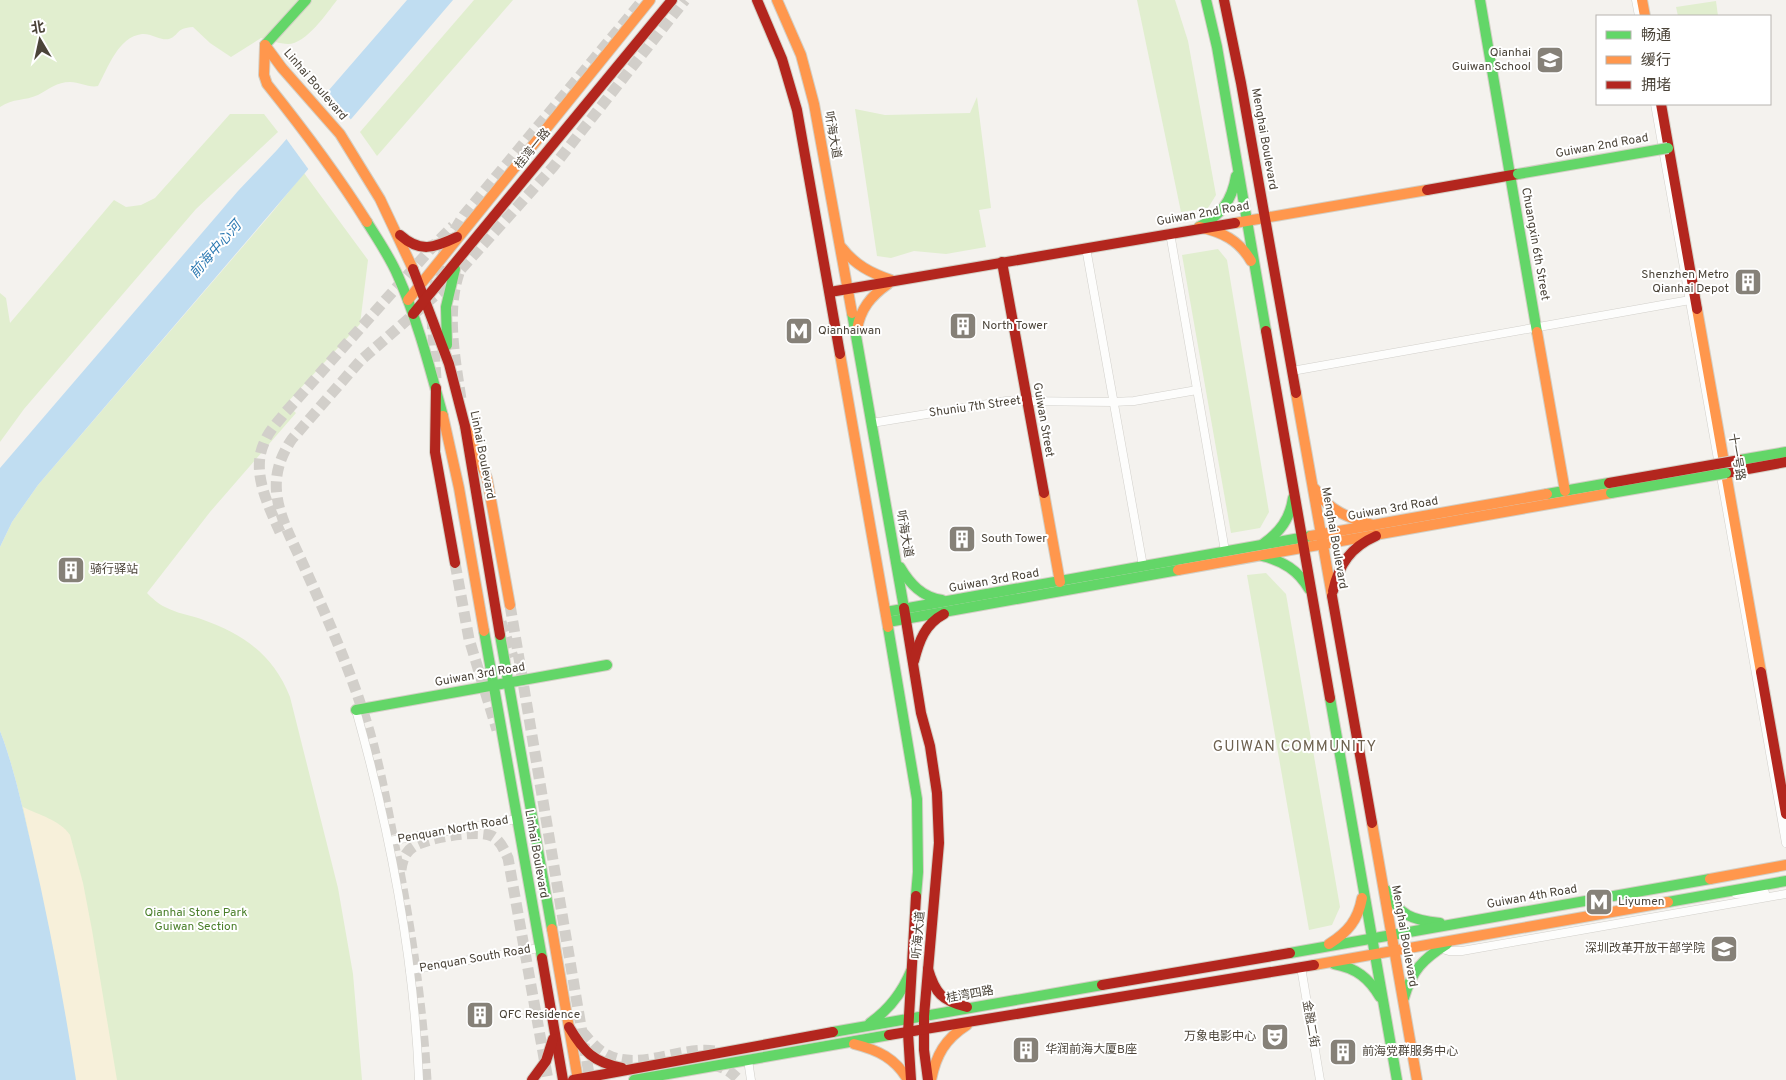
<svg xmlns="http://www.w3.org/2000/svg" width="1786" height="1080" viewBox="0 0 1786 1080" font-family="Overpass,'Noto Sans SC',sans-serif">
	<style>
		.green { fill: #e1eecf }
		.sand { fill: #f7f0da }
		.water { fill: #c0ddf1 }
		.pier { fill: #f4f2ee }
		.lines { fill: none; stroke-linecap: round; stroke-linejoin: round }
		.primary-tunnel { stroke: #d2cfca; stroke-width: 11; stroke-dasharray: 11 5.5; stroke-linecap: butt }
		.street-casing { stroke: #d2d0cb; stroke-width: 9 }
		.fast-casing { stroke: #d3cfc5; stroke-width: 12 }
		.slow-casing { stroke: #d3cfc5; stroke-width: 12 }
		.jam-casing { stroke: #d3cfc5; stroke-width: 12 }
		.street { stroke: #fdfdfc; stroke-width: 8 }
		.fast { stroke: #63d668; stroke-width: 10 }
		.slow { stroke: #ff974d; stroke-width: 10 }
		.jam { stroke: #b3261e; stroke-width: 10 }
		.fast-bridge-casing { stroke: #d3cfc5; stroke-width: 12; stroke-linecap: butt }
		.jam-bridge-casing { stroke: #d3cfc5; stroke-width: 12; stroke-linecap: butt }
		.fast-bridge { stroke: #63d668; stroke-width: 10 }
		.jam-bridge { stroke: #b3261e; stroke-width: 10 }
		.labels { text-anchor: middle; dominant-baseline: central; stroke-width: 4; stroke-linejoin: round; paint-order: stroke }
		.poi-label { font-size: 12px; fill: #4b4439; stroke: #fff; text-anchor: start }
		.street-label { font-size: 12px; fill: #4b4439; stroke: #fff }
		.park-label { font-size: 12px; fill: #4a7f2a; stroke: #fff }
		.water-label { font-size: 14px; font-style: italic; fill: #2e7ab2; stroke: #fff }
		.quarter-label { font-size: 15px; letter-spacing: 1px; fill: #6e6250; stroke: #fff }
	</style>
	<rect width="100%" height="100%" fill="#f4f2ee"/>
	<g class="green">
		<path d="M0,0H337C327,13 306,44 288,44C280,44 270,40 261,38L231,57L210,43L193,27C175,28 180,35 169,39C161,41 151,33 142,34C118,37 108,68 98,86C89,88 80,82 70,82C57,82 49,89 38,95C25,101 13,98 0,107Z"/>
		<path d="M474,0H513L377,156L360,132Z"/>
		<path d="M1137,0H1175L1188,41L1216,195L1208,208L1181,212Z"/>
		<path d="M1716,1L1718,16H1678L1676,7Z"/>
		<path d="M977,97L991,208L979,210L986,247L946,254L914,251L891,258L877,256L855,109L885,115L970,113Z"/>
		<path d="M230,114H264L278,132L196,209L24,409L0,442V293L6,298L10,323L114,200L126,207L141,205L155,198Z"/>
		<path d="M304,173L368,260L360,324L286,404L296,413L210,512L147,593C152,598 158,604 165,607C176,613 189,615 201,619C243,634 273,654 290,697L338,888L353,974L362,1080H76C63,1001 49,922 31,844C22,806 14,767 0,731V547L12,522L38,485L270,215Z"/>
		<path d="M1218,249L1227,260L1269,512L1260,528L1231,533L1182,255Z"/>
		<path d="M1266,573L1286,594L1340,907L1332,925L1309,930L1247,575Z"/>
	</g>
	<path class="sand" d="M23,807C39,815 60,820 70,835L83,883L92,930L117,1080H76L56,963Z"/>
	<g class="water">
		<path d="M407,0H453L38,485L12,522L0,547V468L238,191L277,150Z"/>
		<path d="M0,731C14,767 22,806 31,844C49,922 64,1001 76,1080H0Z"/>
	</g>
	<path class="pier" d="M326,89L352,121L309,170L285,137Z"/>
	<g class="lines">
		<g class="primary-tunnel">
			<path d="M459,273C446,313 455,358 461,399"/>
			<path d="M434,292C439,261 447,241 464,215L643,0"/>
			<path d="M432,318L436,379"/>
			<path d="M280,532C268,505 251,472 264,443C268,432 277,423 284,414L436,243L453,226"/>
			<path d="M455,563L469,639L497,730"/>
			<path d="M510,605L590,1080"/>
			<path d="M501,622L513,657"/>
			<path d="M401,870C402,861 405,852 413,847C425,838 478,829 492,836C501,841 504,850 508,858L548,1080"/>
			<path d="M582,1032C588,1038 594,1046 601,1051C635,1075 679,1045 715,1051"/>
			<path d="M713,1065C724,1067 731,1072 739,1080"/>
			<path d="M426,1080C421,999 409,920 393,841C386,804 379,767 369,731C352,673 327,617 302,562C282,519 261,484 292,439L360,361L445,287L553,167L685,0"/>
		</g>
		<g class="street-casing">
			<g id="street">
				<path d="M1636,0L1639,16"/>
				<path d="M1655,104L1786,843"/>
				<path d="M1170,233L1225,551"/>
				<path d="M1086,248L1143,566"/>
				<path d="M1292,371L1690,300"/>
				<path d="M872,423L1006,401L1113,402L1134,401L1197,390"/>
				<path d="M356,710C390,831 414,954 419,1080"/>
				<path d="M389,841L517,819"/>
				<path d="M1736,894L1765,893"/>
				<path d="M1439,948L1449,951H1462L1786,894"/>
				<path d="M1301,967L1320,1080"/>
				<path d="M410,970L539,948"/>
				<path d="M748,1060L751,1080"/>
			</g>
		</g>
		<g class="fast-casing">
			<g id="fast">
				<path d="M1206,0L1217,47L1266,331"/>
				<path d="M1480,0L1537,332"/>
				<path d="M265,45L306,0"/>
				<path d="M367,222C378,240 390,257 398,276C418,321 430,369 443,416"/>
				<path d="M1199,227C1221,215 1232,201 1236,176"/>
				<path d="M852,313L904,608"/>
				<path d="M447,345L446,307L455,269"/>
				<path d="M1740,460L1786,452"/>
				<path d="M1547,494L1609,483"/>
				<path d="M1263,544C1280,532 1290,519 1293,498"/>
				<path d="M1262,556C1283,561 1298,570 1309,589"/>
				<path d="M900,567C910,584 922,597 942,600"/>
				<path d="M886,612L1311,536"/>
				<path d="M888,622L1178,570"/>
				<path d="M888,627L917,799L918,872L916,896"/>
				<path d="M484,631L542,958"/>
				<path d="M500,635L552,929"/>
				<path d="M1330,698L1397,1080"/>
				<path d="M356,710L607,665"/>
				<path d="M1386,890C1400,916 1412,920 1440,923"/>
				<path d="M1668,902L1786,881"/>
				<path d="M1290,953L1710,879"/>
				<path d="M1334,964C1356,968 1369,978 1380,997"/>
				<path d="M1404,998C1412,970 1423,959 1447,944"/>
				<path d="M870,1023C890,1009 902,993 911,971"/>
				<path d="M833,1032L1102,985"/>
				<path d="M634,1080L889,1035"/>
			</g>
		</g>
		<g class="slow-casing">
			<g id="slow">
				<path d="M777,0L801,55L814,104L852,313"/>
				<path d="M1642,0L1645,16"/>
				<path d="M265,45L282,68L340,134L380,199L413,269"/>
				<path d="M265,45L264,75L267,84C303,129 337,174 367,222"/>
				<path d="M1235,223L1427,190"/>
				<path d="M1199,227C1222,232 1239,240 1251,261"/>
				<path d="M842,248C855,265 871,273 891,280"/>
				<path d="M408,300L650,0"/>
				<path d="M1697,309L1761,672"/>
				<path d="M857,330C860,309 871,296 888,284"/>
				<path d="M1537,332L1565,491"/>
				<path d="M840,354L888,627"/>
				<path d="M1296,393L1332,596"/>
				<path d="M443,416L459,488L484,631"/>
				<path d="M465,426L487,478L510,605"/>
				<path d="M1315,489C1329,511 1349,518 1373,525"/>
				<path d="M1044,493L1060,582"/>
				<path d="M1311,536L1547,494"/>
				<path d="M1178,570L1611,493"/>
				<path d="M1372,823L1417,1080"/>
				<path d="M1710,879L1786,865"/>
				<path d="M552,929L578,1080"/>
				<path d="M1329,944C1348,932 1358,920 1362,898"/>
				<path d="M1314,965L1668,902"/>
				<path d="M854,1044C878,1050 895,1058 908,1080"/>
				<path d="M931,1080C936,1055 945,1039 967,1025"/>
			</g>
		</g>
		<g class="jam-casing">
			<g id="jam">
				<path d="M757,0L782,59L797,110L840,354"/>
				<path d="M1224,0L1241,83L1296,393"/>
				<path d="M1661,104L1697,309"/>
				<path d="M1427,190L1518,174"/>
				<path d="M400,235C420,253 434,248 457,237"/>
				<path d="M1002,262L1044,493"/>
				<path d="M413,269L449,364L465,426L500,635"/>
				<path d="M830,292L1235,223"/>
				<path d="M413,314L672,0"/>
				<path d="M1266,331L1330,698"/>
				<path d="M436,388L435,452L455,563"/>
				<path d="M1726,473L1786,462"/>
				<path d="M1333,591C1339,564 1351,547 1376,536"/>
				<path d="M1332,596L1372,823"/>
				<path d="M904,608L921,713L930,746L937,793L939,843L924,1016V1050L928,1080"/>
				<path d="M914,661C919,641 925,624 944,614"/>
				<path d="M1761,672L1786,814"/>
				<path d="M542,958L563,1080"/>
				<path d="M928,969C935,993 942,1001 967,1007"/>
				<path d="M1102,985L1290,953"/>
				<path d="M569,1027C584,1052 593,1062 622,1068"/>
				<path d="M889,1035L1314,965"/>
				<path d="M532,1080L546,1061L553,1039"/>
				<path d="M573,1080L833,1032"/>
				<path d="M911,1080L908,1033L916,896"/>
			</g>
		</g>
		<use href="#street" class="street"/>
		<use href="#fast" class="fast"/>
		<use href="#slow" class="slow"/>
		<use href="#jam" class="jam"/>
		<g class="fast-bridge-casing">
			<g id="fast-bridge">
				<path d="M1518,174L1668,148"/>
				<path d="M1611,493L1726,473"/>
			</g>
		</g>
		<g class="jam-bridge-casing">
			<path id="jam-bridge" d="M1609,483L1740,460"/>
		</g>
		<use href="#fast-bridge" class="fast-bridge"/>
		<use href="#jam-bridge" class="jam-bridge"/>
	</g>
	<defs>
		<g id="school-square" transform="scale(1.4375)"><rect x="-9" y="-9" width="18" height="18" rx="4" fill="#868178" stroke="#fff"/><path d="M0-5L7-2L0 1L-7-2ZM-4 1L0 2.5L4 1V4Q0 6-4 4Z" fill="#fff"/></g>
		<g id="building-square" transform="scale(1.4375)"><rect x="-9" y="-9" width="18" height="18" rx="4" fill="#868178" stroke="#fff"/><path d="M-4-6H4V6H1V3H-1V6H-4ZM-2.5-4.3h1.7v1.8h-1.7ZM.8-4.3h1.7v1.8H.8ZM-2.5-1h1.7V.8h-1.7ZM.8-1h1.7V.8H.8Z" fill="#fff"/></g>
		<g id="metro-square" transform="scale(1.4375)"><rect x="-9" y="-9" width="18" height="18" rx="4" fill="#868178" stroke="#fff"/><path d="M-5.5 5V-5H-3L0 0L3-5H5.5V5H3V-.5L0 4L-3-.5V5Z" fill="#fff"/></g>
		<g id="university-square" transform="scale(1.4375)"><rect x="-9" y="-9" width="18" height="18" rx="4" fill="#868178" stroke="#fff"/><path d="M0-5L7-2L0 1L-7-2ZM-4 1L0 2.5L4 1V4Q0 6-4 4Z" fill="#fff"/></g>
		<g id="theatre-square" transform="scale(1.4375)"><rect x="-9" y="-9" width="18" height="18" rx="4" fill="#868178" stroke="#fff"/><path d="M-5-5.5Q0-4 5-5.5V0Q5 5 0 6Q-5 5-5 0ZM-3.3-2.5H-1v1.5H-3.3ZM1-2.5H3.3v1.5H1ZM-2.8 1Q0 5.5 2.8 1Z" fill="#fff"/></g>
	</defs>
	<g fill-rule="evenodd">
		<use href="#school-square" x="1550" y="60"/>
		<use href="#building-square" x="1748" y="282"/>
		<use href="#building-square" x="963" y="326"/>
		<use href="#metro-square" x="799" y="331"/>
		<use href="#building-square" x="962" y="539"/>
		<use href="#building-square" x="71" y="570"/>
		<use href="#metro-square" x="1599" y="902"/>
		<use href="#university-square" x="1724" y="949"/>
		<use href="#building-square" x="480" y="1015"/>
		<use href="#theatre-square" x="1275" y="1037"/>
		<use href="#building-square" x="1026" y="1050"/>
		<use href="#building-square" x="1343" y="1052"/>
	</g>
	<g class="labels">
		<g class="poi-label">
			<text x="1531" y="53" text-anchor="end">Qianhai<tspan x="1531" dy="14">Guiwan School</tspan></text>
			<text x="1729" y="275" text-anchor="end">Shenzhen Metro<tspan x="1729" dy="14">Qianhai Depot</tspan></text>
			<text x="982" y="326">North Tower</text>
			<text x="818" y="331">Qianhaiwan</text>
			<text x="981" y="539">South Tower</text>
			<text x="90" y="570">骑行驿站</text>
			<text x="1618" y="902">Liyumen</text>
			<text x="1705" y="949" text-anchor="end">深圳改革开放干部学院</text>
			<text x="499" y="1015">QFC Residence</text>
			<text x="1256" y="1037" text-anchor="end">万象电影中心</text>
			<text x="1045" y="1050">华润前海大厦B座</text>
			<text x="1362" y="1052">前海党群服务中心</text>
		</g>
		<g class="street-label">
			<text transform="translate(315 85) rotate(49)">Linhai Boulevard</text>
			<text transform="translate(832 135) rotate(80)">听海大道</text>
			<text transform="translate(1264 139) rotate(80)">Menghai Boulevard</text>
			<text transform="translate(1602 146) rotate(-10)">Guiwan 2nd Road</text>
			<text transform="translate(533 149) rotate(-51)">桂湾一路</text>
			<text transform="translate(1203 214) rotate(-10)">Guiwan 2nd Road</text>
			<text transform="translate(1535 244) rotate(80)">Chuangxin 6th Street</text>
			<text transform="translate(975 407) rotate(-8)">Shuniu 7th Street</text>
			<text transform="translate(1043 420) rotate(80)">Guiwan Street</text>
			<text transform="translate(482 455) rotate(79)">Linhai Boulevard</text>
			<text transform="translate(1736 457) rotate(80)">十一号路</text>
			<text transform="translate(1393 509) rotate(-10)">Guiwan 3rd Road</text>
			<text transform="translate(904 534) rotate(80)">听海大道</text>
			<text transform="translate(1334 538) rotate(80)">Menghai Boulevard</text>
			<text transform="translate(994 581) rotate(-10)">Guiwan 3rd Road</text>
			<text transform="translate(480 675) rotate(-10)">Guiwan 3rd Road</text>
			<text transform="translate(453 830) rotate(-10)">Penquan North Road</text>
			<text transform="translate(536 854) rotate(80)">Linhai Boulevard</text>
			<text transform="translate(1532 897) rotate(-10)">Guiwan 4th Road</text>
			<text transform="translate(919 935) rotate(-85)">听海大道</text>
			<text transform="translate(1404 936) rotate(80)">Menghai Boulevard</text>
			<text transform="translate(475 959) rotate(-10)">Penquan South Road</text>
			<text transform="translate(970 995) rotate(-10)">桂湾四路</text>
			<text transform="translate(1310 1024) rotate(80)">金融二街</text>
		</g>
		<g class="park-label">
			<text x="196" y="913">Qianhai Stone Park<tspan x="196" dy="14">Guiwan Section</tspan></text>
		</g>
		<g class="water-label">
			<text transform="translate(216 250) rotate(-49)">前海中心河</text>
		</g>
		<g class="quarter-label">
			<text x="1295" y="747">GUIWAN COMMUNITY</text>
		</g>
	</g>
	<rect x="1596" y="15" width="175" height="90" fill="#ffffff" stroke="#b7b4b0"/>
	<rect x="1606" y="31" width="25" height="8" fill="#63d668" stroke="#b7b4b0"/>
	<text x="1641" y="40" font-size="15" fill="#4b4439">畅通</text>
	<rect x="1606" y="56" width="25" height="8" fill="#ff974d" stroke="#b7b4b0"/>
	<text x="1641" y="65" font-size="15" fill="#4b4439">缓行</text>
	<rect x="1606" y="81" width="25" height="8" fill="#b3261e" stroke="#b7b4b0"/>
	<text x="1641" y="90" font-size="15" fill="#4b4439">拥堵</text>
	<g transform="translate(40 40) rotate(351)" stroke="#ffffff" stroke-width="4" paint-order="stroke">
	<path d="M0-4L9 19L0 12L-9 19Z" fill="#4b4439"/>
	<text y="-8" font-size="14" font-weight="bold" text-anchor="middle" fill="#4b4439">北</text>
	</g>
</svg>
